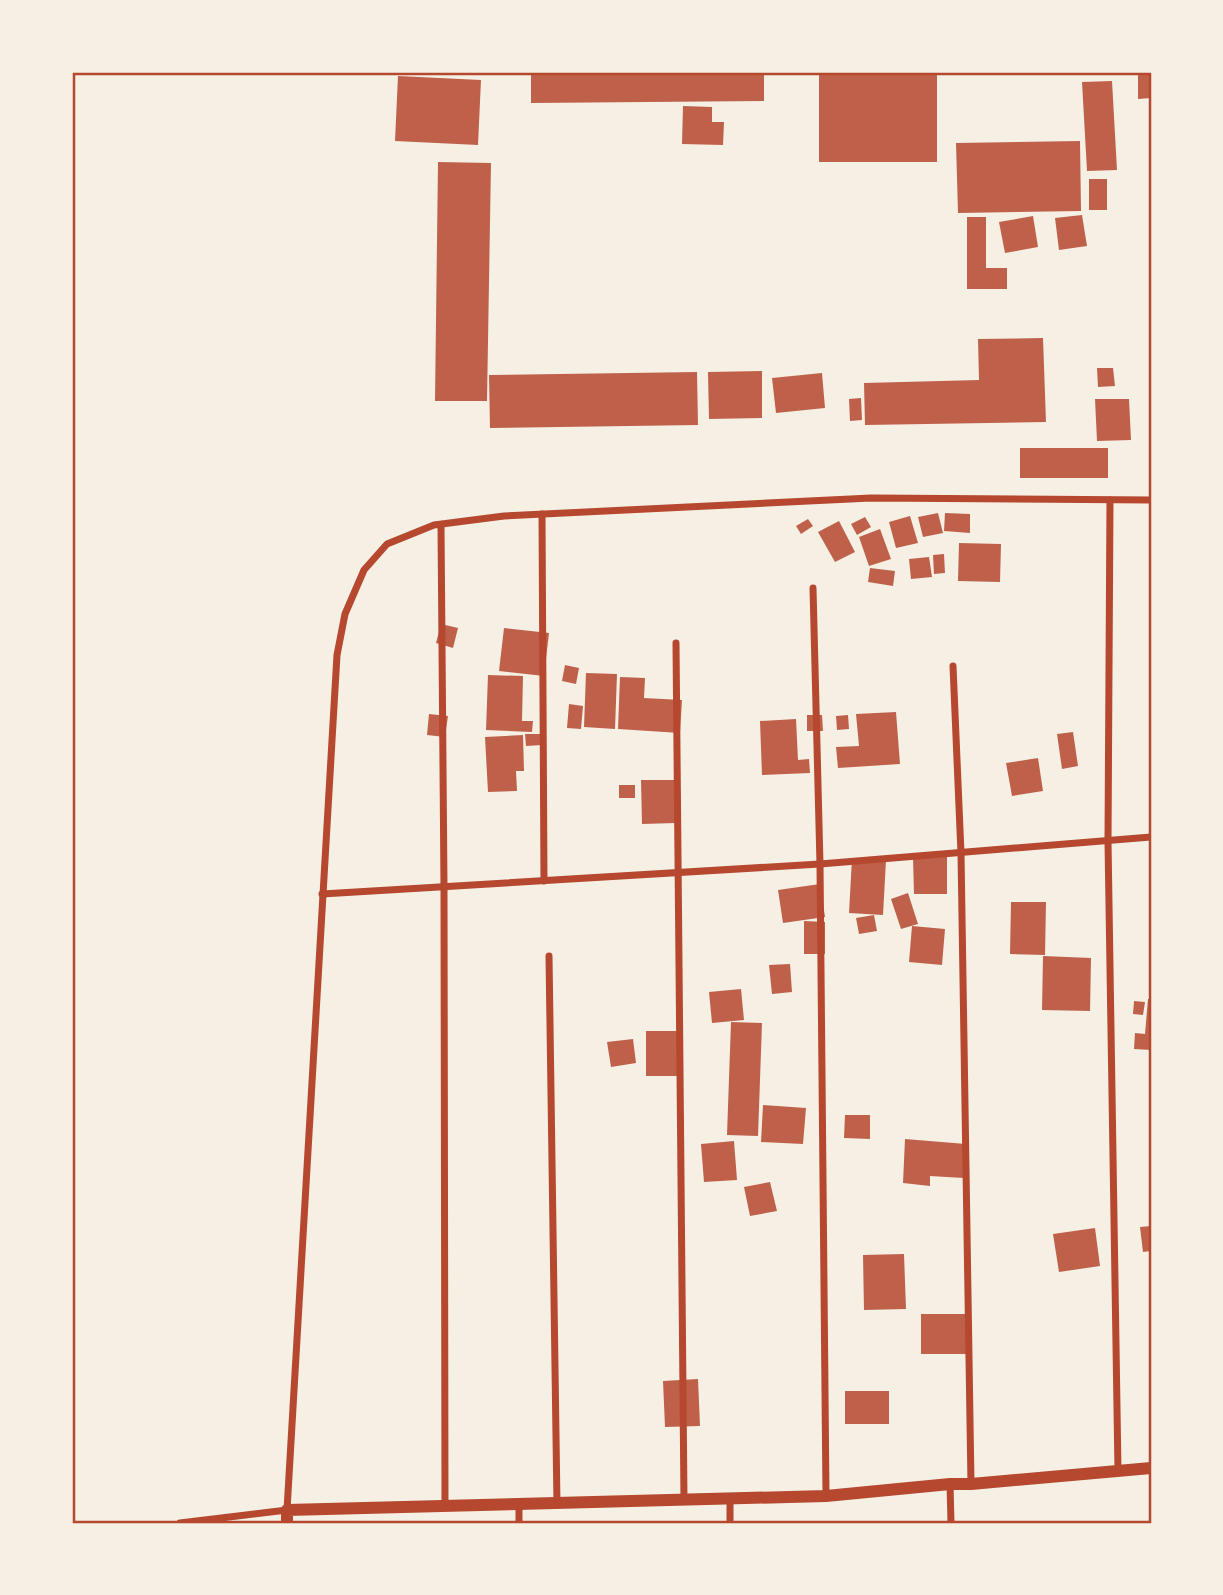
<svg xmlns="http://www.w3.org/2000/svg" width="1223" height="1595" viewBox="0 0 1223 1595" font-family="Arial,sans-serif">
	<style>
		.building { fill: #bf614a }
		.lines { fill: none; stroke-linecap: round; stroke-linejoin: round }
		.minor { stroke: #b5482f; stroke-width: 7 }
		.tertiary { stroke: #b5482f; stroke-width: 12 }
		.neatline { fill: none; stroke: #b5482f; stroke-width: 2.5 }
	</style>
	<rect width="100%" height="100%" fill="#f6efe4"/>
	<g class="building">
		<path d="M531,72H764V101L531,103Z"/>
		<rect x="819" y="72" width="118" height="90"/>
		<path d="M1138,72H1151V98L1138,99Z"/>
		<path d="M398,76L481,80L478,145L395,141Z"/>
		<path d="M1112,81L1117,170L1087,171L1082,82Z"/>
		<path d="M683,106L712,107V122H724L723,145L682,144Z"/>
		<path d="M1080,141L1081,211L958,213L956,143Z"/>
		<path d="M438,162L491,163L487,401H435Z"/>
		<rect x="1089" y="179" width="18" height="31"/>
		<path d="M1082,215L1087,246L1059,250L1055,218Z"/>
		<path d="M1033,216L1038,247L1005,253L999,222Z"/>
		<path d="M967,217H986V268H1007V289H967Z"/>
		<path d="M1043,338L1046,422L865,425L864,383L979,380L978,339Z"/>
		<path d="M1097,368H1113L1115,386L1098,387Z"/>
		<path d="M762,371V418L709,419L708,372Z"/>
		<path d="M697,372L698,425L490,428L489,375Z"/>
		<path d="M822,373L825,408L776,413L772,378Z"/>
		<path d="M861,398L862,420L850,421L849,399Z"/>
		<path d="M1095,399H1129L1131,440L1097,441Z"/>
		<rect x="1020" y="448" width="88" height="30"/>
		<path d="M938,513L943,533L923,537L918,517Z"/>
		<path d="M945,513L970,514V533L944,531Z"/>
		<path d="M910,516L918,543L896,548L889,522Z"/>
		<path d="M865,517L871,527L857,535L851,524Z"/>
		<path d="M808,519L813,526L801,534L796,526Z"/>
		<path d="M839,521L855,552L835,562L818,532Z"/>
		<path d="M880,529L891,559L869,566L859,537Z"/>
		<path d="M959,543L1001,544L1000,582L958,581Z"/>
		<path d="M944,554L945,573L934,574L933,555Z"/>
		<path d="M929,557L932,577L911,579L909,559Z"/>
		<path d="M870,568L895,571L893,586L868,582Z"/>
		<path d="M441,624L458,628L453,648L436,643Z"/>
		<path d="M504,628L549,633L544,676L499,671Z"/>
		<path d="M565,665L579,668L576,684L562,681Z"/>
		<path d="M586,673L617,674L615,729L584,727Z"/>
		<path d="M488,675L523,676L522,721H533L532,732L486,730Z"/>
		<path d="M620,677L645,678L644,698L682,700L680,733L618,729Z"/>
		<path d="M569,704L583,706L581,729L567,728Z"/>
		<path d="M896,712L900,764L838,768L836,747L859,746L856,714Z"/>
		<path d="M429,714L448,716L445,737L427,735Z"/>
		<path d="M807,715H822L823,731H807Z"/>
		<path d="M848,715L849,729L837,730L836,716Z"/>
		<path d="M796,719L798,760L809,759L810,773L762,775L760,721Z"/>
		<path d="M1073,732L1078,766L1062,769L1057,734Z"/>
		<path d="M525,734H542V745L526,746Z"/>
		<path d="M523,735L524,771H516L517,791L488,792L485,737Z"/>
		<path d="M1038,758L1043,791L1012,796L1006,763Z"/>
		<path d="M641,780H675L676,823L642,824Z"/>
		<rect x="619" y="785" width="16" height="13"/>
		<path d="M947,856V894H914L913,857Z"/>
		<path d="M852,858L886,860L883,915L849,913Z"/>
		<path d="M820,884L825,917L783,923L778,890Z"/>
		<path d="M908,893L918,924L901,929L891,899Z"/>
		<path d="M1011,902H1046L1045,955L1010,954Z"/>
		<path d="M874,915L877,931L859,934L856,918Z"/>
		<path d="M804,921L825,922V954H804Z"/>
		<path d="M912,926L945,929L942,965L909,962Z"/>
		<path d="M1043,956L1091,958L1090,1011L1042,1010Z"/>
		<path d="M790,964L792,992L772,994L769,965Z"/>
		<path d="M741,989L744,1020L712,1023L709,992Z"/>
		<path d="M1148,999H1151V1050L1134,1049L1135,1033L1145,1034Z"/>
		<path d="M1134,1001L1145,1002L1143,1015L1133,1014Z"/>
		<path d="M731,1022L762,1023L758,1136L727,1135Z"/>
		<rect x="646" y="1031" width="36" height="45"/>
		<path d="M633,1039L636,1063L611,1067L607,1042Z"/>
		<path d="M763,1105L806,1108L803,1144L761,1142Z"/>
		<path d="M845,1115H870V1139L844,1138Z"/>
		<path d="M905,1139L966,1144L964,1178L930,1176V1186L903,1183Z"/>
		<path d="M734,1141L737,1180L704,1182L701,1144Z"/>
		<path d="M770,1182L777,1211L750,1216L744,1187Z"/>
		<path d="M1151,1226V1251L1143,1252L1140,1227Z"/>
		<path d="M1095,1228L1100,1266L1059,1272L1053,1234Z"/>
		<path d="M904,1254L906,1309L864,1310L863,1255Z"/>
		<rect x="921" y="1314" width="45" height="40"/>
		<path d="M698,1379L700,1426L665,1427L663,1381Z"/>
		<rect x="845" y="1391" width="44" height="33"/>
	</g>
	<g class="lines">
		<g class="minor">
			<path d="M1110,500L1108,841L1118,1471"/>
			<path d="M542,514L544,881"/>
			<path d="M441,525L444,887L445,1507"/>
			<path d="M813,588L820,864L826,1496"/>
			<path d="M676,643L684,1500"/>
			<path d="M953,666L961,853L971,1484"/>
			<path d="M322,894L820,864L1151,837"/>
			<path d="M549,956L557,1504"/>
			<path d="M950,1484L951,1523"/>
			<path d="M180,1523L287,1510L337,655L345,614L364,570L387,544L434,525L504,516L871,498L1151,500"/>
			<path d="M519,1523V1505"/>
			<path d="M730,1523V1500"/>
		</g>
		<path class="tertiary" d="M287,1523V1510L826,1496L950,1484H971L1151,1468"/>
	</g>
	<rect width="1223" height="1595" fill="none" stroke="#f6efe4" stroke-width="147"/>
	<rect x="74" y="74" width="1076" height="1448" class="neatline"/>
</svg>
